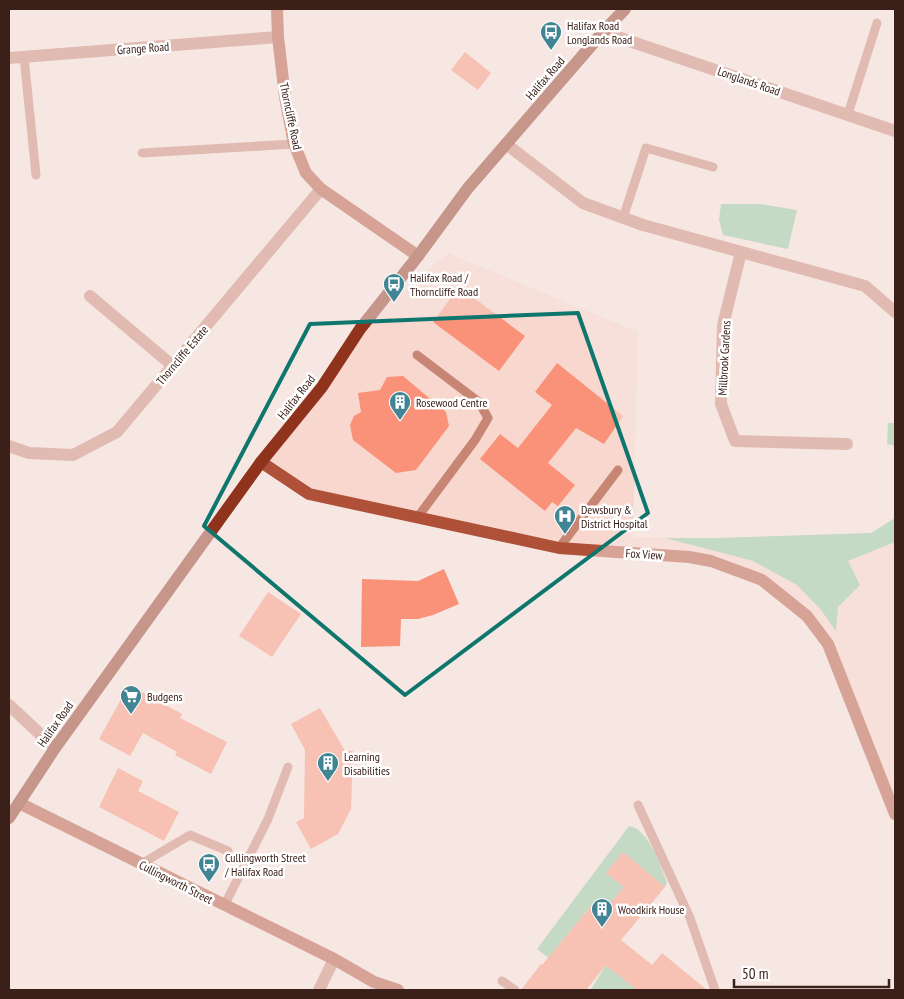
<svg xmlns="http://www.w3.org/2000/svg" width="904" height="999" viewBox="0 0 904 999" font-family="'PT Sans Narrow',sans-serif">
	<style>
		.built { fill: #f8d7ce }
		.green { fill: #8bc9a0 }
		.building { fill: #f99279 }
		.lines { fill: none; stroke-linecap: round; stroke-linejoin: round }
		.lane { stroke: #c78574; stroke-width: 9 }
		.street { stroke: #c78574; stroke-width: 12 }
		.secondary { stroke: #af5039; stroke-width: 12 }
		.primary { stroke: #8f331d; stroke-width: 12 }
		.marked { fill: none; stroke: #0f766e; stroke-width: 4; stroke-linejoin: round }
		.labels { text-anchor: middle; dominant-baseline: central; stroke-width: 5; stroke-linejoin: round; paint-order: stroke }
		.poi-label { font-size: 12px; fill: #3b2019; stroke: #fff; text-anchor: start }
		.street-label { font-size: 12px; fill: #3b2019; stroke: #fff }
	</style>
	<rect width="100%" height="100%" fill="#f6e7e3"/>
	<path class="built" d="M448,253L638,332L633,537L719,538L871,533L895,518V814L828,644L762,580L711,561L579,550L309,494L262,462L360,329Z"/>
	<g class="green">
		<path d="M721,204H760L797,210L788,249L723,235L719,220Z"/>
		<path d="M888,423H895V446L887,444Z"/>
		<path d="M895,518V542L848,561L860,585L838,607L836,631L821,610L797,585L753,561L665,538H719L871,533Z"/>
		<path d="M629,826C649,829 660,865 667,882L665,887L623,853L606,873L624,887L602,913L592,905L561,942L554,962L537,949Z"/>
		<path d="M606,965L637,990H594L591,989Z"/>
	</g>
	<g class="building">
		<path d="M465,52L491,73L478,90L451,70Z"/>
		<path d="M459,287L525,336L499,371L433,322Z"/>
		<path d="M557,363L623,416L604,444L576,428L548,463L575,485L558,506L552,502L545,511L480,459L500,434L518,448L552,405L535,392Z"/>
		<path d="M403,376L446,412L449,426L416,470L396,473L353,440L350,425L354,416L361,412L358,393L380,390L387,377Z"/>
		<path d="M444,569L459,604L433,615L418,619H401L400,646L361,647L362,579L418,581Z"/>
		<path d="M268,592L301,614L272,657L239,636Z"/>
		<path d="M129,685L182,714L180,718L227,742L211,774L175,755L177,752L143,733L130,756L99,739Z"/>
		<path d="M320,708L345,751H353L351,809L338,834L311,849L296,822L304,818L305,750L291,724Z"/>
		<path d="M118,768L143,781L138,791L179,812L164,841L99,807Z"/>
		<path d="M623,852L665,887L621,940L652,965L662,953L707,990H637L606,965L586,990H521L541,964L542,965L592,905L602,913L624,887L606,873Z"/>
	</g>
	<g class="lines">
		<g class="lane">
			<path d="M24,57L36,175"/>
			<path d="M848,114L877,23"/>
			<path d="M142,153L294,144"/>
			<path d="M623,218L646,148L713,167"/>
			<path d="M417,355L479,402L488,418L475,440L417,518"/>
			<path d="M559,548L618,470"/>
			<path d="M638,805L690,918L715,990"/>
			<path d="M141,864L190,835L228,851"/>
			<path d="M224,906L268,819L288,767"/>
			<path d="M502,981L515,990"/>
		</g>
		<g class="street">
			<path d="M603,32L895,131"/>
			<path d="M9,58L278,37"/>
			<path d="M506,144L583,203L643,225L865,286L895,312"/>
			<path d="M741,252L723,325L721,404L735,441L847,444"/>
			<path d="M90,296L173,366"/>
			<path d="M9,446L29,453L73,455L117,432L321,189"/>
			<path d="M9,705L55,748"/>
			<path d="M319,990L334,959"/>
		</g>
		<g class="secondary">
			<path d="M277,9L278,37L285,97L294,144L306,173L321,189L418,256"/>
			<path d="M261,462L309,494L559,548L689,557L711,561L762,580L807,616L828,644L895,814"/>
			<path d="M19,803L334,959L374,982L398,990"/>
		</g>
		<path class="primary" d="M9,818L55,748L261,462L322,387L360,329L418,256L468,188L603,32L625,9"/>
	</g>
	<path d="M0 0H904V999H0ZM578,313L648,513L405,695L204,526L310,324Z" fill="#f6e7e3" fill-opacity=".55" fill-rule="evenodd"/>
	<path class="marked" d="M578,313L648,513L405,695L204,526L310,324Z"/>
	<defs>
		<g id="bus-pin" transform="scale(1.125)"><path d="M0 17L-7.5 6A9.5 9.5 0 1 1 7.5 6Z" fill="#418494" stroke="#fff"/><path d="M-5-6H5V4H4V6H2V4H-2V6H-4V4H-5ZM-3.5-4V0h7V-4ZM-3.5 1.2v1.5H-2V1.2ZM2 1.2v1.5H3.5V1.2Z" fill="#fff"/></g>
		<g id="building-pin" transform="scale(1.125)"><path d="M0 17L-7.5 6A9.5 9.5 0 1 1 7.5 6Z" fill="#418494" stroke="#fff"/><path d="M-4-6H4V6H1V3H-1V6H-4ZM-2.5-4.3h1.7v1.8h-1.7ZM.8-4.3h1.7v1.8H.8ZM-2.5-1h1.7V.8h-1.7ZM.8-1h1.7V.8H.8Z" fill="#fff"/></g>
		<g id="hospital-pin" transform="scale(1.125)"><path d="M0 17L-7.5 6A9.5 9.5 0 1 1 7.5 6Z" fill="#418494" stroke="#fff"/><path d="M-5-5h3v3.5h4V-5h3V5h-3V1.5h-4V5h-3Z" fill="#fff"/></g>
		<g id="supermarket-pin" transform="scale(1.125)"><path d="M0 17L-7.5 6A9.5 9.5 0 1 1 7.5 6Z" fill="#418494" stroke="#fff"/><path d="M-6-5.5h2.5l.6 2H6L4.5 2H-2.5L-4.4-4H-6ZM-1.5 3.2a1.3 1.3 0 1 0 .1 0ZM3 3.2a1.3 1.3 0 1 0 .1 0Z" fill="#fff"/></g>
	</defs>
	<g fill-rule="evenodd">
		<use href="#bus-pin" x="551" y="32"/>
		<use href="#bus-pin" x="394" y="284"/>
		<use href="#building-pin" x="400" y="402"/>
		<use href="#hospital-pin" x="565" y="516"/>
		<use href="#supermarket-pin" x="131" y="696"/>
		<use href="#building-pin" x="328" y="763"/>
		<use href="#bus-pin" x="209" y="864"/>
		<use href="#building-pin" x="602" y="909"/>
	</g>
	<g class="labels">
		<g class="poi-label">
			<text x="567" y="25">Halifax Road<tspan x="567" dy="14">Longlands Road</tspan></text>
			<text x="410" y="277">Halifax Road /<tspan x="410" dy="14">Thorncliffe Road</tspan></text>
			<text x="416" y="402">Rosewood Centre</text>
			<text x="581" y="509">Dewsbury &amp;<tspan x="581" dy="14">District Hospital</tspan></text>
			<text x="147" y="696">Budgens</text>
			<text x="344" y="756">Learning<tspan x="344" dy="14">Disabilities</tspan></text>
			<text x="225" y="857">Cullingworth Street<tspan x="225" dy="14">/ Halifax Road</tspan></text>
			<text x="618" y="909">Woodkirk House</text>
		</g>
		<g class="street-label">
			<text transform="translate(143 48) rotate(-4)">Grange Road</text>
			<text transform="translate(545 78) rotate(-49)">Halifax Road</text>
			<text transform="translate(749 81) rotate(19)">Longlands Road</text>
			<text transform="translate(291 116) rotate(78)">Thorncliffe Road</text>
			<text transform="translate(182 355) rotate(-50)">Thorncliffe Estate</text>
			<text transform="translate(724 358) rotate(-87)">Millbrook Gardens</text>
			<text transform="translate(296 397) rotate(-52)">Halifax Road</text>
			<text transform="translate(644 554) rotate(4)">Fox View</text>
			<text transform="translate(55 724) rotate(-55)">Halifax Road</text>
			<text transform="translate(176 882) rotate(27)">Cullingworth Street</text>
		</g>
	</g>
	<rect width="904" height="999" fill="none" stroke="#3b2019" stroke-width="20"/>
	<path d="M734 979v8h155v-8" fill="none" stroke="#3b2019" stroke-width="2.5"/>
	<text x="742" y="979" font-size="15" fill="#3b2019" stroke="#ffffff" stroke-width="4" paint-order="stroke">50 m</text>
</svg>
